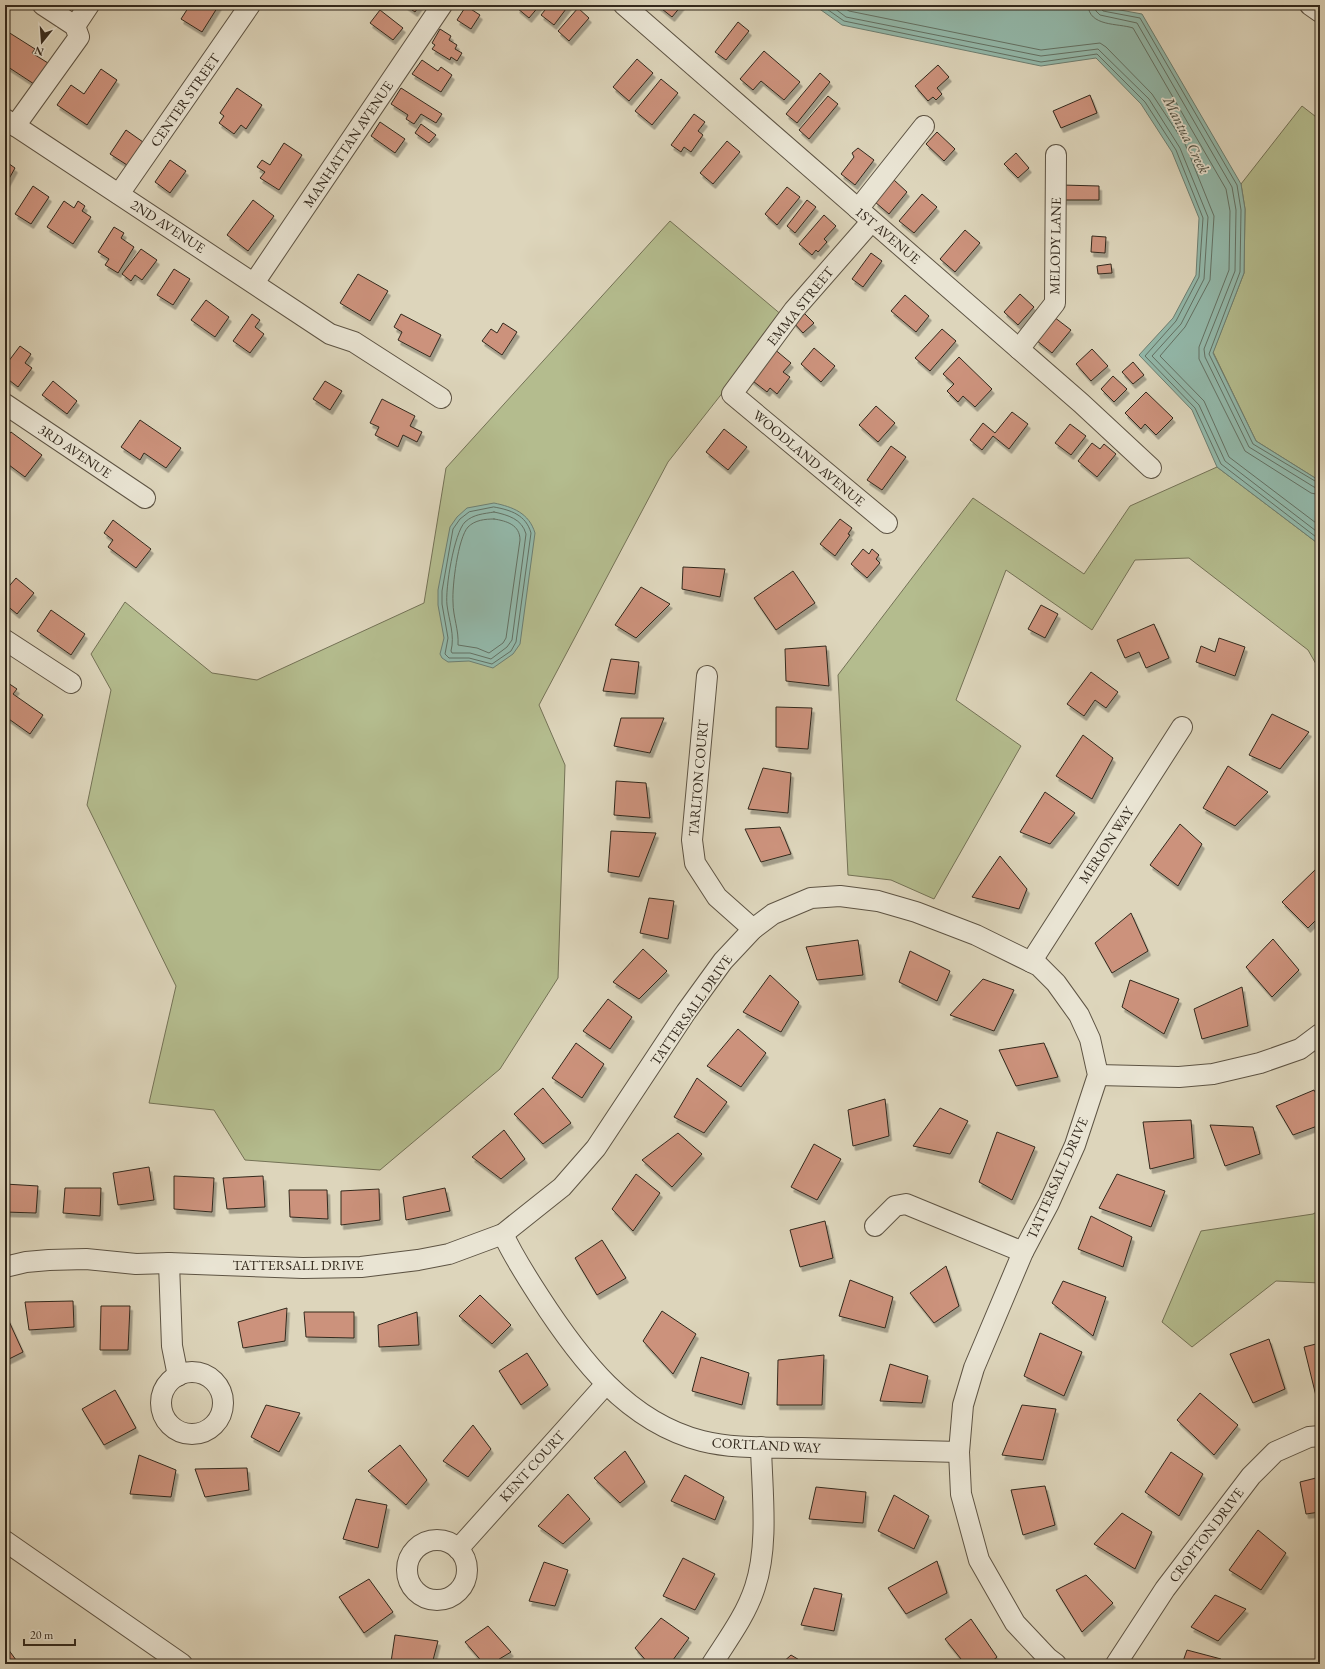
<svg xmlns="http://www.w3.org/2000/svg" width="1325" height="1669" viewBox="0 0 1325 1669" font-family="'EB Garamond',serif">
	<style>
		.green { fill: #b4bc8e; stroke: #747256 }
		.water { fill: #93b9ab; stroke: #6d7f72 }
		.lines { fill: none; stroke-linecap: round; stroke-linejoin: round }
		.shore { stroke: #637164; stroke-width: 1 }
		.building { fill: #cc927b; stroke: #33291d; filter: url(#shadow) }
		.minor-casing { stroke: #5e5444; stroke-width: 22 }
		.minor { stroke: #e9e4d3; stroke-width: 20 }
		.labels { text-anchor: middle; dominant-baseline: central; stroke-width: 3.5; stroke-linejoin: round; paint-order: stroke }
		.street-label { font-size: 14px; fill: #33291d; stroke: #e9e4d3 }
		.water-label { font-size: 15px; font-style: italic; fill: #4b4d40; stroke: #e9e4d3 }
	</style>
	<defs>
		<filter id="shadow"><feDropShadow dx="2.5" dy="4.5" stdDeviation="0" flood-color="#0004"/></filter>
	</defs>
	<rect width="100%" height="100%" fill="#ddd5bb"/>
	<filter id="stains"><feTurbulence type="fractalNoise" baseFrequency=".005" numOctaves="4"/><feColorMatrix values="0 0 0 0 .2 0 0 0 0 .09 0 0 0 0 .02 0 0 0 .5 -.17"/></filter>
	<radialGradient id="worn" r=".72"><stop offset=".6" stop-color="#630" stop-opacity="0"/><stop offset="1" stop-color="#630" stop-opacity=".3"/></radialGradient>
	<g class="green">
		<path d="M1302,106L1320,120V481L1256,441L1213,352L1244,273L1245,209L1241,184Z"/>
		<path d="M670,221L783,316L668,462L539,705L565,765L558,978L500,1069L380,1170L245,1160L214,1110L149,1103L176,986L87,805L111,690L91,654L125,602L212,673L257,680L424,603L446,468Z"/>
		<path d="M1217,467L1320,545V671L1308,650L1189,558L1135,560L1092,630L1006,570L956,700L1021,746L934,899L891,880L848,875L838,675L973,498L1084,574L1130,506Z"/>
		<path d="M1320,1210V1283L1276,1281L1192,1347L1162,1322L1201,1231L1313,1214Z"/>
	</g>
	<g class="water">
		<path d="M814,5H1093L1142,14L1241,184L1245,209L1244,273L1213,353L1256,441L1320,481V545L1217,467L1192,410L1139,355L1173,318L1196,275L1199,218L1172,152L1141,104L1096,58L1041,66L842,25Z"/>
		<path d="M494,503C513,507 529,513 535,533L520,644L513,654L493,668L469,661L448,662L442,658L440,654L444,638L438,605V590L450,527L457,517L467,508Z"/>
	</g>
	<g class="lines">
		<g class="shore">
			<path d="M821,5L844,21L1041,62L1097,54L1145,102L1176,150L1203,218L1199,277L1176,321L1145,356L1195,408L1221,464L1320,540"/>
			<path d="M830,5L846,17L1041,56L1098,49L1149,99L1180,148L1208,217L1204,279L1181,324L1152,356L1199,405L1225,461L1320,534"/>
			<path d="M840,5L849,11L1041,50L1100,43L1106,47L1152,94L1185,144L1214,216L1210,280L1185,327L1160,356L1204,401L1229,457L1320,526"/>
			<path d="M1088,5C1089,27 1118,23 1133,28L1226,189L1230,211L1229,270L1199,347V359L1245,451L1311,493L1320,495"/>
			<path d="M1094,5L1096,11L1100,15L1137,23L1232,187L1236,210L1235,271L1204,349L1205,357L1249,447L1314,487L1320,489"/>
			<path d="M1099,5L1103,11L1140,18L1237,185L1241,210L1240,272L1209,354L1253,444L1320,484"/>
			<path d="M494,507C511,510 526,515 531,533L516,642L511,651L492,664L469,658H449L445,654L448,638L442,604V591L453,529L460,519L469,512Z"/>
			<path d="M494,512C508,515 522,519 526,534L512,640L507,647L491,659L470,653H452L451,651C455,635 449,621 447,605C445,589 454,533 465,522C474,514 483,514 494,512Z"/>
			<path d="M494,519C507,521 520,525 520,540L506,638L503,643L489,653L477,648L458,645C459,630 453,617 453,602C452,586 458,538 468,527C475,520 485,519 494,519Z"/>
		</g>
	</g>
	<g class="building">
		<path d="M190,5H219L202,32L181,19Z"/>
		<path d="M405,5H420L415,12Z"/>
		<path d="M520,5H540L529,18L517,8Z"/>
		<path d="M549,5H569L554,25L541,15Z"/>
		<path d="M657,5H682L672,17Z"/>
		<path d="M466,6L480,15L471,29L457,20Z"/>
		<path d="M578,8L589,18L569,41L558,31Z"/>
		<path d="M380,10L403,28L393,40L370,23Z"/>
		<path d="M738,22L749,31L726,60L715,52Z"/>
		<path d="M440,29L451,36L449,40L457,45L455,49L462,53L457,61L451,57L450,60L432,49L435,45L432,43Z"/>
		<path d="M5,30L35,49L32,53L48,63L34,84L5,65Z"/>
		<path d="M764,51L800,82L784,100L761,81L753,90L740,79Z"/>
		<path d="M637,59L653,73L629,101L613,87Z"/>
		<path d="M422,60L438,71L441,67L452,75L441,92L412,74Z"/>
		<path d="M938,65L949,77L937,88L942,94L936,100L933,97L928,101L915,86Z"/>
		<path d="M101,69L117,80L87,125L57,105L71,85L84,94Z"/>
		<path d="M820,73L830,82L797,123L786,114Z"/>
		<path d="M661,79L678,93L652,125L635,111Z"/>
		<path d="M237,88L262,105L246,129L241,125L234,134L219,123L224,116L220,113Z"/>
		<path d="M401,88L442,114L436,123L421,114L414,124L406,119L408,115L391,104Z"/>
		<path d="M1090,95L1097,113L1061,128L1053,111Z"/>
		<path d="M828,96L838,104L809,139L799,130Z"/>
		<path d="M694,114L705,122L698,131L703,135L691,152L684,147L681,152L671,145Z"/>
		<path d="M380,122L405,139L395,153L371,136Z"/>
		<path d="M421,124L436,135L429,143L415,133Z"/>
		<path d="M126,130L143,142L127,165L110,154Z"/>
		<path d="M937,132L955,149L944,161L926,144Z"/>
		<path d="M727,141L740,152L713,184L700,173Z"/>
		<path d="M284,143L302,155L279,190L260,178L265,172L257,167L262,160L270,165Z"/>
		<path d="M858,148L874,160L855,185L841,174L854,157L852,153Z"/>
		<path d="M1016,153L1029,168L1018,178L1004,164Z"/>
		<path d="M170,160L186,171L170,193L155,182Z"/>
		<path d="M5,161L15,168L5,186Z"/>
		<path d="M894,180L907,192L889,214L875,202Z"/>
		<path d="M1062,185L1099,186V200H1062Z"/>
		<path d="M33,186L49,197L31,224L15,214Z"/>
		<path d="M787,187L800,197L777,225L765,214Z"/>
		<path d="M922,194L937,207L914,233L899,221Z"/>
		<path d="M253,200L274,216L248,251L227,235Z"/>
		<path d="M807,200L816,207L795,233L787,226Z"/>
		<path d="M64,201L74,208L78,201L85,206L82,211L91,217L73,244L47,227Z"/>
		<path d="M824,215L836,226L824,239L827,242L818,252L816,250L812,255L799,244Z"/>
		<path d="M114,227L124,233L121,238L134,247L118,273L105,265L109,259L98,252Z"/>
		<path d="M965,230L980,243L955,272L940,259Z"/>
		<path d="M1092,236L1106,237L1105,253L1091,252Z"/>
		<path d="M141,249L157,260L142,280L135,275L131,281L122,274Z"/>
		<path d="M871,253L882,261L863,287L852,279Z"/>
		<path d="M1111,264L1112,273L1098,274L1097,266Z"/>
		<path d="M174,269L190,279L173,305L157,295Z"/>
		<path d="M358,274L388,291L370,321L340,303Z"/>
		<path d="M1020,294L1034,307L1018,325L1004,312Z"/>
		<path d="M905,295L929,316L916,332L891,311Z"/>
		<path d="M206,300L229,317L215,337L191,320Z"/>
		<path d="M804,313L814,323L803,333L793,322Z"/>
		<path d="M252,314L260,320L255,327L264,334L250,353L233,341Z"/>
		<path d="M401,314L441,335L430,357L398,340L402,332L394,327Z"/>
		<path d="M1054,317L1071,330L1052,353L1036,340Z"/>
		<path d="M503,323L517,332L502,355L482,341L491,329L497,333Z"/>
		<path d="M942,329L956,341L930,371L915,358Z"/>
		<path d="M20,346L31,354L25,363L32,368L18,387L5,377V366Z"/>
		<path d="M773,348L791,363L783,372L790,377L777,394L770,388L767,392L749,378Z"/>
		<path d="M814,348L835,366L821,382L801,364Z"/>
		<path d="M1092,349L1108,366L1091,381L1076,364Z"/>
		<path d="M959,357L992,389L975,407L963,396L958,402L947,391L954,384L943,374Z"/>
		<path d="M1133,362L1144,375L1133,384L1122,372Z"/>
		<path d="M1113,376L1127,389L1114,402L1101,389Z"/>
		<path d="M53,381L77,401L67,414L42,395Z"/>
		<path d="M325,381L342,391L330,410L313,399Z"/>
		<path d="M1146,392L1173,418L1156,435L1145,424L1141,429L1125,413Z"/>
		<path d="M382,399L415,416L410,426L422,432L417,442L403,435L398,447L375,435L379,427L370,423Z"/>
		<path d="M876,406L895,423L878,442L859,425Z"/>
		<path d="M1012,412L1028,424L1009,449L993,436L982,450L970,440L983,423L995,433Z"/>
		<path d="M140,420L181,448L166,468L144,453L140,460L121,447Z"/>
		<path d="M1070,424L1086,436L1071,455L1055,443Z"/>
		<path d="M724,429L747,447L728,470L706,452Z"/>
		<path d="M11,432L42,455L25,477L5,462V454L8,449L5,447V439Z"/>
		<path d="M1092,443L1100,449L1104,444L1116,454L1097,477L1078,461Z"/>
		<path d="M891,446L906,457L882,490L867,480Z"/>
		<path d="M840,519L852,528L848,534L850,535L835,556L820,544Z"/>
		<path d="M113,520L151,549L136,568L108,547L113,540L104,533Z"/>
		<path d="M863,549L869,554L872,549L879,555L876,559L880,563L867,578L851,564Z"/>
		<path d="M683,567L725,569L720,597L682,589Z"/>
		<path d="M793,571L815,603L776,630L754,598Z"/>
		<path d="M16,578L34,593L17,614L5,604V591Z"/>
		<path d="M641,587L670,604L636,638L615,625Z"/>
		<path d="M1041,605L1058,614L1045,638L1028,629Z"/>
		<path d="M51,610L85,634L71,655L37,631Z"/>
		<path d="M1154,624L1169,658L1146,668L1139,652L1125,658L1117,640Z"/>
		<path d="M1219,638L1245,647L1235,676L1196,662L1201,646L1215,652Z"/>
		<path d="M826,646L829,686L786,681L785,649Z"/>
		<path d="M611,659L639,662L635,694L603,691Z"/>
		<path d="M1091,672L1118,692L1106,708L1095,700L1084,716L1067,704Z"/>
		<path d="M5,681L17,689L13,694L43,715L30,734L6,717L5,719Z"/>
		<path d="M776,707L812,708L808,749L776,747Z"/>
		<path d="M1272,714L1309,732L1280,769L1249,755Z"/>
		<path d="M621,718H664L650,753L614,746Z"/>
		<path d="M1083,735L1113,758L1092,799L1056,776Z"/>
		<path d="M1228,766L1268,792L1235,826L1203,808Z"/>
		<path d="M763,768L791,773L788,813L748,809Z"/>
		<path d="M616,781L646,783L650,818L614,815Z"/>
		<path d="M1045,792L1075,813L1050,844L1020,832Z"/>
		<path d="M1180,824L1202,844L1178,886L1150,865Z"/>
		<path d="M780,827L791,854L761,862L745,829Z"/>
		<path d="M611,831L656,833L639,877L608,872Z"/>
		<path d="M1000,856L1027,889L1019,909L972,897Z"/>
		<path d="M1317,868L1320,872V916L1308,928L1282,902Z"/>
		<path d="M649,898L674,901L668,939L640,933Z"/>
		<path d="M1131,913L1148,951L1112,973L1095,943Z"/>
		<path d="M1273,939L1299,970L1272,997L1246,967Z"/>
		<path d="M858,940L863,975L817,980L806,947Z"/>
		<path d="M643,949L667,971L639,999L613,982Z"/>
		<path d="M910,951L950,971L937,1001L899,982Z"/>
		<path d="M770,975L799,1002L781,1032L743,1012Z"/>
		<path d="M983,979L1014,990L994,1031L950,1015Z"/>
		<path d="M1130,980L1179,999L1164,1034L1122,1007Z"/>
		<path d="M1242,987L1248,1026L1202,1039L1194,1009Z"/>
		<path d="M608,999L632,1017L610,1049L583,1031Z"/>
		<path d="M738,1029L766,1053L741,1087L707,1066Z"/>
		<path d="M576,1043L604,1064L582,1098L552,1078Z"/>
		<path d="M1044,1043L1058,1077L1016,1086L999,1050Z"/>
		<path d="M697,1078L727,1102L704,1133L674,1117Z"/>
		<path d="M543,1088L571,1123L543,1144L514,1114Z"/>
		<path d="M1314,1090L1320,1101V1125L1293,1135L1276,1106Z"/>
		<path d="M885,1099L889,1136L853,1146L848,1110Z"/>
		<path d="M940,1108L968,1121L950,1154L913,1146Z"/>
		<path d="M1191,1120L1194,1158L1150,1169L1143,1122Z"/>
		<path d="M1210,1125L1253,1127L1260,1154L1225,1166Z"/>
		<path d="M504,1130L525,1159L501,1179L472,1157Z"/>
		<path d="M997,1132L1035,1147L1012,1200L979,1182Z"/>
		<path d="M678,1133L702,1154L672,1187L642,1160Z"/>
		<path d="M814,1144L841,1159L817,1200L791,1187Z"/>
		<path d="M149,1167L154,1200L118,1205L113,1173Z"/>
		<path d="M636,1174L660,1193L633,1231L612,1209Z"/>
		<path d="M1117,1174L1165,1191L1151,1227L1099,1208Z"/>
		<path d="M174,1176L214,1178L212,1212L174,1209Z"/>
		<path d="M263,1176L265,1207L227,1209L223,1178Z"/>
		<path d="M5,1184L38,1186L36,1213L5,1212Z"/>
		<path d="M65,1188H101L100,1216L63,1213Z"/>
		<path d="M445,1188L450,1211L406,1220L403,1197Z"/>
		<path d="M379,1189L380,1220L341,1225V1191Z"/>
		<path d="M289,1190H327L328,1219L290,1217Z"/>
		<path d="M1091,1216L1132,1237L1123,1267L1078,1249Z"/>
		<path d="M825,1221L833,1258L800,1267L790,1230Z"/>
		<path d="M602,1240L626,1278L597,1295L575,1258Z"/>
		<path d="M946,1266L959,1306L934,1323L910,1293Z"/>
		<path d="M850,1280L893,1297L885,1328L839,1316Z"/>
		<path d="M1063,1281L1106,1297L1093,1336L1052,1303Z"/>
		<path d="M480,1295L511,1325L492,1344L459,1316Z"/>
		<path d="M73,1301L74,1327L29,1330L25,1302Z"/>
		<path d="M101,1306H130L128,1350H100Z"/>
		<path d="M287,1308L285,1341L243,1348L238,1322Z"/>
		<path d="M662,1311L696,1334L673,1374L643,1341Z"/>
		<path d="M304,1312H354V1338L306,1337Z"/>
		<path d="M417,1312L419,1345L379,1347L378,1325Z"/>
		<path d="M7,1317L23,1352L5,1361V1318Z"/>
		<path d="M1040,1333L1082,1352L1064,1396L1024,1376Z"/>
		<path d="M1269,1339L1285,1389L1253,1403L1230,1354Z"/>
		<path d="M1320,1343V1395L1316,1396L1304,1347Z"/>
		<path d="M527,1353L548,1385L521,1405L499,1371Z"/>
		<path d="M824,1355L822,1405H777L778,1360Z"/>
		<path d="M701,1357L749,1373L742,1405L692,1391Z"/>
		<path d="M890,1364L928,1376L922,1403L880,1401Z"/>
		<path d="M115,1390L136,1428L104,1445L82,1409Z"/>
		<path d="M1200,1393L1238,1425L1214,1455L1177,1420Z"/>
		<path d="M266,1405L300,1413L279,1452L251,1437Z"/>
		<path d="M1022,1405L1056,1409L1043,1460L1002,1455Z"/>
		<path d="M473,1425L491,1449L468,1477L443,1461Z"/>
		<path d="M400,1445L427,1480L406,1505L368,1471Z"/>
		<path d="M625,1451L645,1482L620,1503L594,1478Z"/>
		<path d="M1171,1452L1203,1474L1179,1516L1145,1492Z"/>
		<path d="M139,1455L176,1470L171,1497L130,1494Z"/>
		<path d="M247,1468L249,1490L205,1497L195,1469Z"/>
		<path d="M685,1475L724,1497L715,1520L671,1501Z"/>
		<path d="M1320,1477V1512L1306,1514L1300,1482Z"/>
		<path d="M1045,1486L1055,1525L1023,1535L1011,1490Z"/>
		<path d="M816,1487L866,1492L863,1523L809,1519Z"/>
		<path d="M568,1494L590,1519L563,1544L538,1526Z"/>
		<path d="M894,1495L929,1516L914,1549L878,1531Z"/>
		<path d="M356,1499L387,1505L378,1548L343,1539Z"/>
		<path d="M1122,1513L1152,1532L1135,1569L1094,1544Z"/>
		<path d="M1258,1530L1286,1553L1261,1590L1229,1570Z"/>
		<path d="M683,1558L715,1574L695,1610L663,1596Z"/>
		<path d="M937,1561L947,1593L906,1614L888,1588Z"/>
		<path d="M544,1562L568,1570L555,1606L529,1601Z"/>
		<path d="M1086,1575L1113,1603L1082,1632L1056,1590Z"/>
		<path d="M369,1579L393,1612L364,1633L339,1597Z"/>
		<path d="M814,1588L842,1594L834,1631L801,1625Z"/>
		<path d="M1215,1595L1246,1609L1218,1641L1191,1627Z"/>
		<path d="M661,1618L689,1638L670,1664H649L635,1648Z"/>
		<path d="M971,1619L997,1657L989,1664H965L945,1639Z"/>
		<path d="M488,1626L511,1652L491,1664H484L465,1642Z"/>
		<path d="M395,1635L438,1641L432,1664H404L391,1662Z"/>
		<path d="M8,1649L19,1664H5V1651Z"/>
		<path d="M1187,1650L1221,1659L1220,1664H1182Z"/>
		<path d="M791,1655L806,1664H781Z"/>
	</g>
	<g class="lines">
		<g class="minor-casing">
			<g id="minor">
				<path d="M624,5L1081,403L1151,468"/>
				<path d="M1310,5L1320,12"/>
				<path d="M75,26L89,5"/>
				<path d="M5,119L330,334L354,342L441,398"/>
				<path d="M15,126L79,37L75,26L43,5"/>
				<path d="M119,194L250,5"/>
				<path d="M858,209L924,126"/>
				<path d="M871,222L794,310L732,394L887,523"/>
				<path d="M254,283L442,5"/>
				<path d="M1019,349L1055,303L1056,155"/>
				<path d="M5,404L145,498"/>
				<path d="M5,640L71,683"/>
				<path d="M707,676L692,840L695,863L717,897L753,929"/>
				<path d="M1031,962L1182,727"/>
				<path d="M1098,1075L1179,1077L1213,1074L1260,1063L1300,1049L1320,1034"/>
				<path d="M875,1226L895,1206L906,1204L1023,1252"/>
				<path d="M503,1234C513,1256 526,1276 539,1296C579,1358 627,1422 702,1441C734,1449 769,1447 802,1448C854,1449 906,1451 959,1452"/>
				<path d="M169,1263L172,1346L178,1376"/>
				<path d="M5,1267L26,1262L49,1260L86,1259L136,1264L169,1263L303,1268L361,1267L418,1260L449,1254L503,1234L562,1187L596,1148L686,1012L723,961L753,929L773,914L811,898L840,896L878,901L916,912L976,935L1039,966L1056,983L1079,1015L1090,1039L1098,1075L1075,1145L1049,1203L1023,1252L974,1368L963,1405L959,1452L961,1494L979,1560L1015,1623L1048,1658L1056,1664"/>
				<circle cx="192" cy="1403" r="31"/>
				<circle cx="437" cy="1570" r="30"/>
				<path d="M5,1541L182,1664"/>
				<path d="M458,1549L606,1384"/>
				<path d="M712,1664C728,1639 746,1615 755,1587C769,1545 762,1491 761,1447"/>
				<path d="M1116,1664L1165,1589L1251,1476L1275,1452L1309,1437L1320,1436"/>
			</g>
		</g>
		<use href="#minor" class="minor"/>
	</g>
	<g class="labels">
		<g class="street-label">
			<text transform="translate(185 100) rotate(-55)">CENTER STREET</text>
			<text transform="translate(348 144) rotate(-56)">MANHATTAN AVENUE</text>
			<text transform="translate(168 226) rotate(33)">2ND AVENUE</text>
			<text transform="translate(888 235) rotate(40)">1ST AVENUE</text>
			<text transform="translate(1055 246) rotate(-89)">MELODY LANE</text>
			<text transform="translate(800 306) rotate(-51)">EMMA STREET</text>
			<text transform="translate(75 451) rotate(34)">3RD AVENUE</text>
			<text transform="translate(809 458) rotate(40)">WOODLAND AVENUE</text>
			<text transform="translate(698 778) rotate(-85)">TARLTON COURT</text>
			<text transform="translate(1106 845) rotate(-57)">MERION WAY</text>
			<text transform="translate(691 1010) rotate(-55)">TATTERSALL DRIVE</text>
			<text transform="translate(1057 1178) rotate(-66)">TATTERSALL DRIVE</text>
			<text x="298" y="1265">TATTERSALL DRIVE</text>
			<text transform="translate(766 1445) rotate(3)">CORTLAND WAY</text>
			<text transform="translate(532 1466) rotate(-48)">KENT COURT</text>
			<text transform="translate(1206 1535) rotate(-53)">CROFTON DRIVE</text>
		</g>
		<g class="water-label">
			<text transform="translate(1187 135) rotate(63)">Mantua Creek</text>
		</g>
	</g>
	<rect width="1325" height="1669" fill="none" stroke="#ddd5bb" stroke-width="20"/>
	<rect x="6" y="6" width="1313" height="1657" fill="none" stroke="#33291d" stroke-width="2"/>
	<rect x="10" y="10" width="1305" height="1649" fill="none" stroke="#33291d"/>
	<g transform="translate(42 42) rotate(197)" stroke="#e9e4d3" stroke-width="3" paint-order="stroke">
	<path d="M0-3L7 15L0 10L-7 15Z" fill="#33291d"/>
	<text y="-6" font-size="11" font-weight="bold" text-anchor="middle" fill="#33291d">N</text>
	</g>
	<path d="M24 1639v6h51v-6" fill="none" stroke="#33291d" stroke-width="2"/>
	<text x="30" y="1639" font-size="12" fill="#33291d" stroke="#e9e4d3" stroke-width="3" paint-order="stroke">20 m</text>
	<rect width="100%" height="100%" filter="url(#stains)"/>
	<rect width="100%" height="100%" fill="url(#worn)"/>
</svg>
